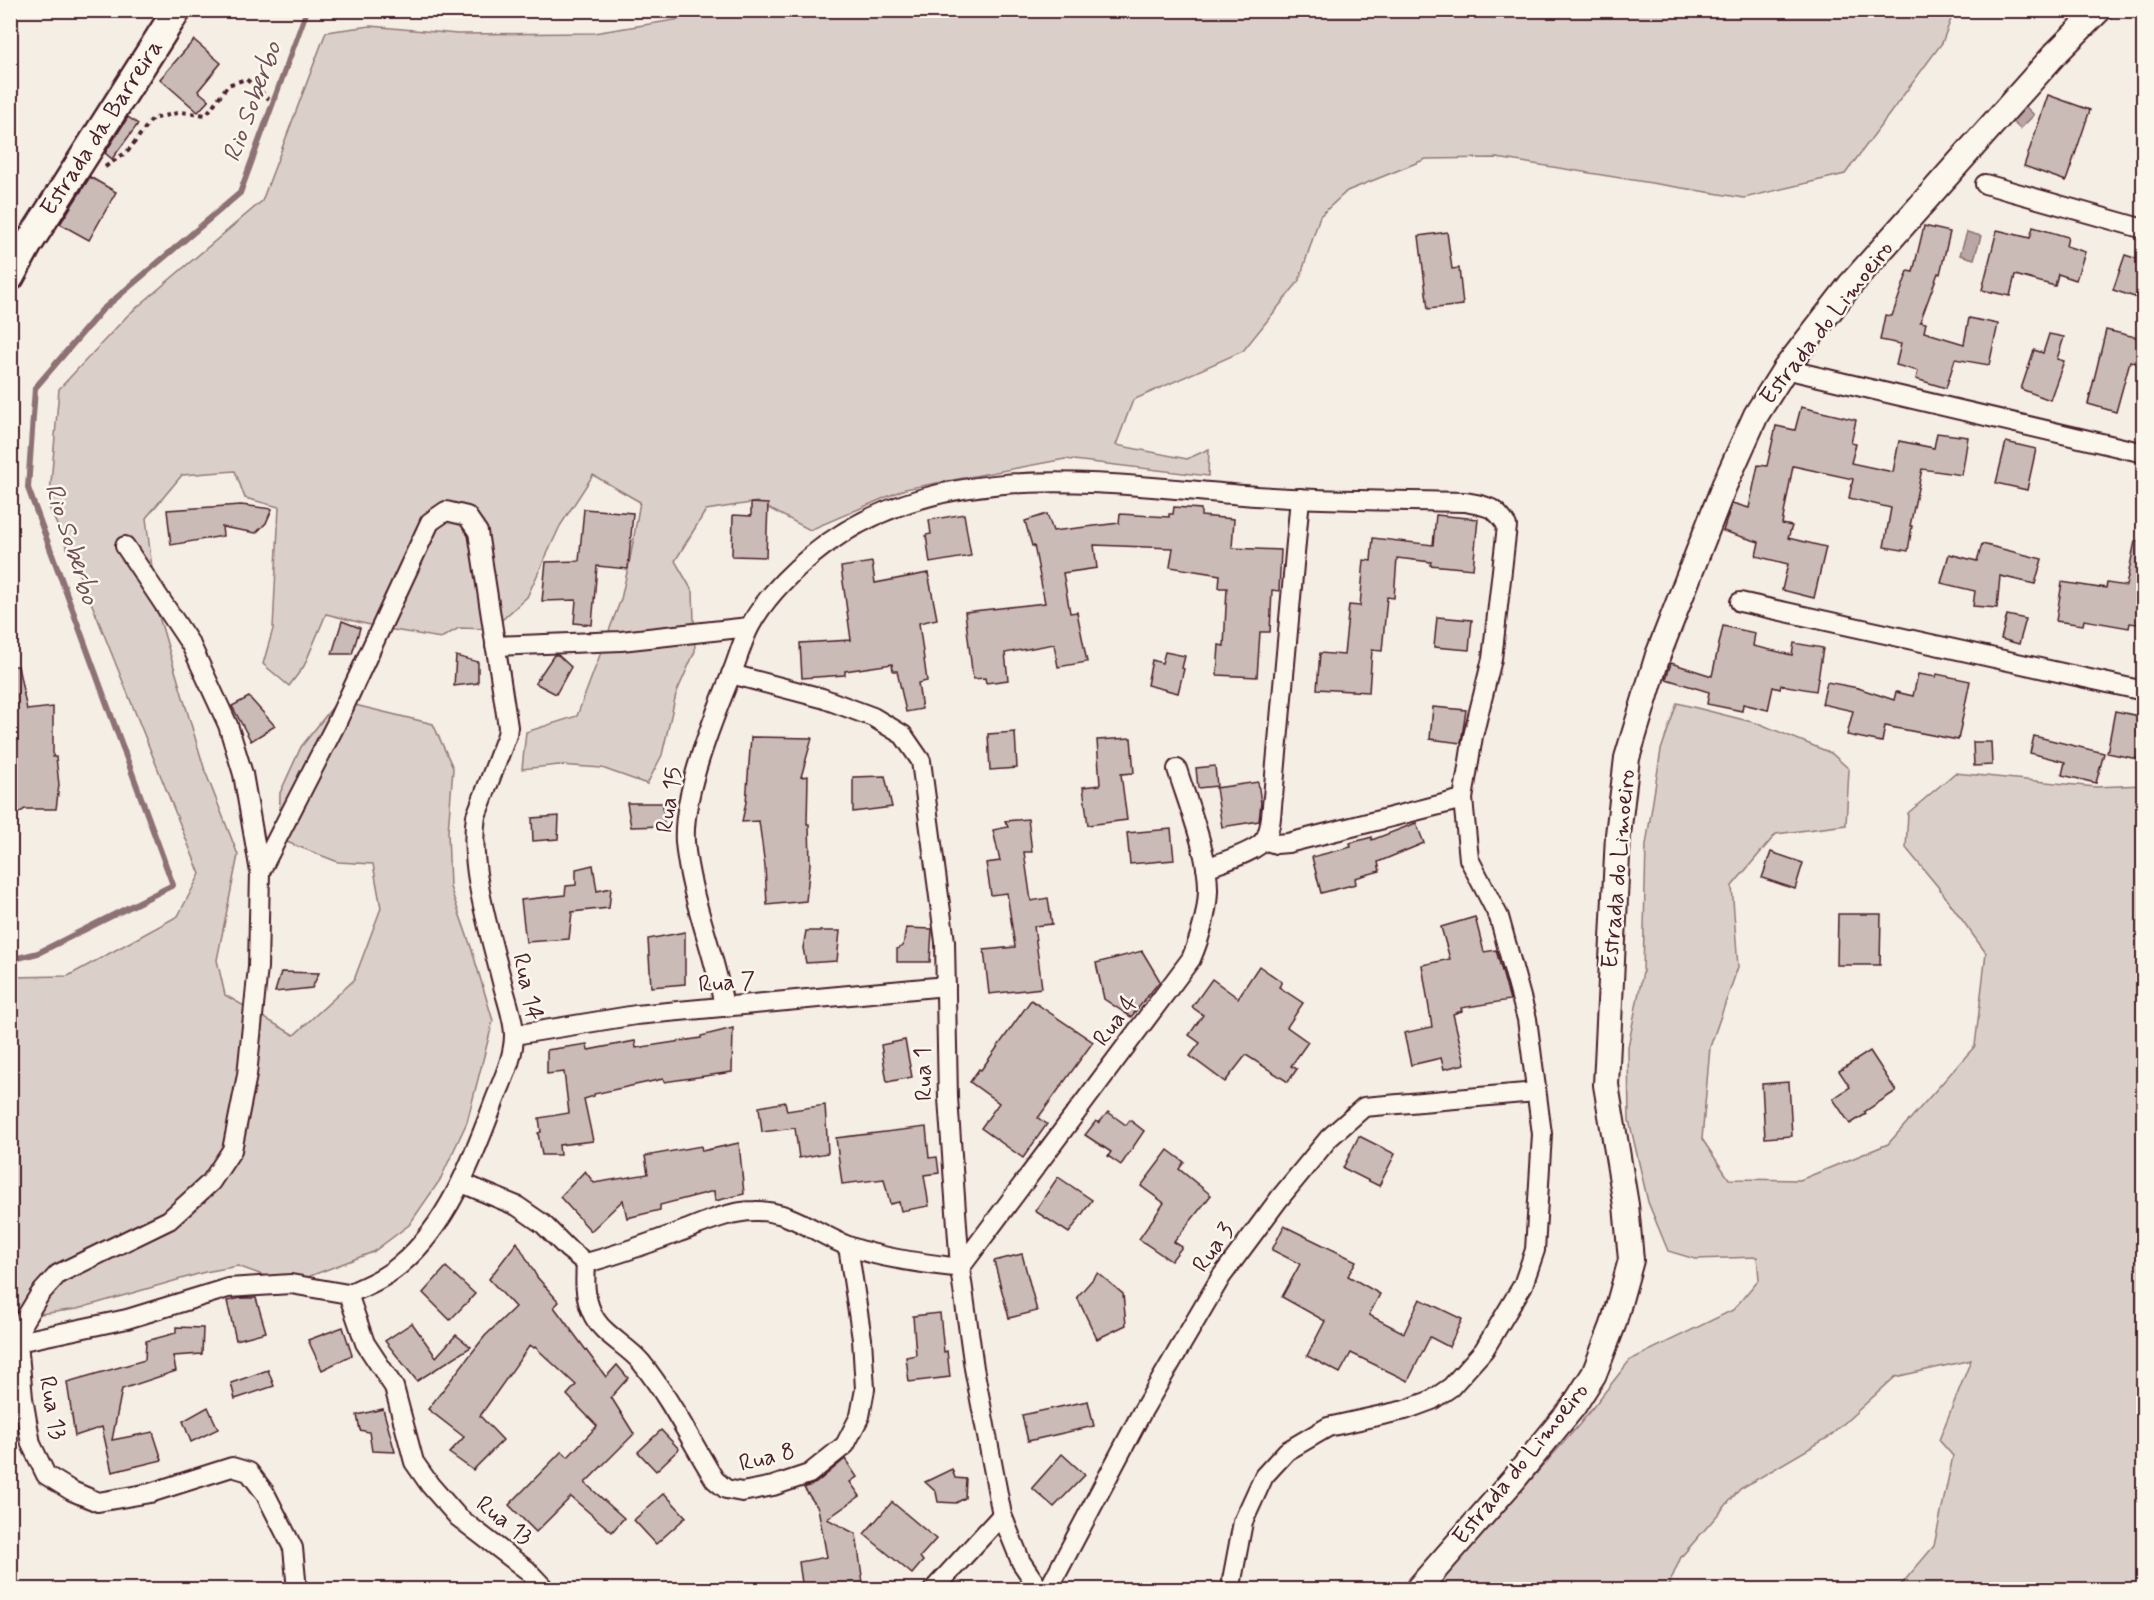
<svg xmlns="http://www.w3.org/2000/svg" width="2154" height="1600" viewBox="0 0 2154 1600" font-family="Mynerve,sans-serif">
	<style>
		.green { fill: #dbd0c9; stroke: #92787a; stroke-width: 1.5 }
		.water { fill: #baa7a5; stroke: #8d7174; stroke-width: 1.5 }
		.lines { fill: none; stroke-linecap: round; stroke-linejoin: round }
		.stream { stroke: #8d7174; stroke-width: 6 }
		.building { fill: #cabbb6; stroke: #4a1f2b; stroke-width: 1.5 }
		.minor-casing { stroke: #4a1f2b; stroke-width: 22 }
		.tertiary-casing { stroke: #4a1f2b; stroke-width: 28 }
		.secondary-casing { stroke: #4a1f2b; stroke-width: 32 }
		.path { stroke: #4a1f2b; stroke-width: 4; stroke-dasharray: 4.5 4.5; stroke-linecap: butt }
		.minor { stroke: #fbf7ec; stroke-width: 18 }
		.tertiary { stroke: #fbf7ec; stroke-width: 24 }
		.secondary { stroke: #fbf7ec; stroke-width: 27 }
		.labels { text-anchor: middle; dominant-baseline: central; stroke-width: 5; stroke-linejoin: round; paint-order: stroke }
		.street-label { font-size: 24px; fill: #4a1f2b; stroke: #fbf7ec }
		.water-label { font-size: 26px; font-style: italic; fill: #714f56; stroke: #fbf7ec }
	</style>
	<rect width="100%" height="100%" fill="#f4eee4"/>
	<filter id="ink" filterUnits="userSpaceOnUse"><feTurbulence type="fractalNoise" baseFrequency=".0167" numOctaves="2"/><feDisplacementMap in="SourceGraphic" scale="12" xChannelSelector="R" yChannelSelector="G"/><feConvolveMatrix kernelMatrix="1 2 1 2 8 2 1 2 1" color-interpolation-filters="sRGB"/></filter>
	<g filter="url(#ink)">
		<g class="green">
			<path d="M725,10L1954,11L1942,43L1845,174L1744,198L1497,158L1426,159L1347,191L1320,216L1299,281L1243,351L1133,400L1116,445L1187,459L1209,449L1208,476L1065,459L905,489L810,530L757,502L706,510L675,561L693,592L695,651L676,694L662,755L647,784L602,768L559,765L522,769L526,732L577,716L621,599L630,559L640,502L593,475L560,526L527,597L492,629L459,628L441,638L382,628L326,614L304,666L289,686L263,664L273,629L279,507L245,498L235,471L182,475L146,518L157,610L205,771L238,855L217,960L225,995L294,1035L354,980L381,908L373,864L338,862L279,839L280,793L301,747L339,699L355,705L433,724L453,768L448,832L450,887L471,947L493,1021L467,1122L440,1180L409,1225L373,1252L305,1278L265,1276L238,1266L205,1272L77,1309L11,1318V977L68,976L178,916L200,874L87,592L49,507L59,389L128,315L262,201L326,32L370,26L457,34L594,33L718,13Z"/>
			<path d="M1677,703L1760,724L1831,753L1849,769L1846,825L1776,834L1732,886L1738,967L1710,1047L1702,1139L1729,1179L1800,1180L1888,1144L1975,1046L1986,953L1939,888L1906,848L1908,813L1955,773L2096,787L2143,785V1589H1893L1901,1585L1934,1546L1953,1456L1939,1440L1971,1360L1895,1377L1829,1437L1740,1489L1681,1557L1667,1589H1434L1579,1425L1630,1360L1733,1310L1759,1279L1757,1257L1695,1259L1668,1251L1648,1202L1629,1120L1628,1047L1643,972L1646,845L1661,750Z"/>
		</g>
		<g class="water">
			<path d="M2023,104L2034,115L2020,129L2009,118Z"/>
			<path d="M1967,232L1981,236L1974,259L1960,255Z"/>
		</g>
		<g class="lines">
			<g class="stream">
				<path d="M480,10L502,13L519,10"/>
				<path d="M10,960L38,953L173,885L28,488L35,388L102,310L240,193L307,10"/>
			</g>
		</g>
		<g class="building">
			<path d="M194,40L221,63L198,91L209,100L198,112L160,79Z"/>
			<path d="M2048,95L2090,110L2066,181L2024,166Z"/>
			<path d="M128,117L138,124L112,159L105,153Z"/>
			<path d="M90,177L116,192L89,240L60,224Z"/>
			<path d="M1924,226L1950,232L1940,274L1938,273L1920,322L1926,323L1924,332L1964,344L1969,318L1998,324L1989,365L1955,359L1946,388L1916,379L1918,371L1896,365L1901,344L1880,340L1885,315L1892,316L1908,271L1913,272Z"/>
			<path d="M2033,227L2068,237L2066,246L2085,252L2076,280L2058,274L2055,286L2015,275L2010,296L1982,290L1997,230L2030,238Z"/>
			<path d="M1447,232L1452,269L1459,268L1463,305L1428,309L1419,236Z"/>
			<path d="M2125,255L2144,261V300L2113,290Z"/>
			<path d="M2106,330L2144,339L2139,364L2130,361L2116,412L2088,404Z"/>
			<path d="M2049,334L2064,337L2057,359L2064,361L2050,400L2021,389L2034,350L2043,353Z"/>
			<path d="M1801,407L1856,420L1851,443L1856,444L1851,463L1893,472L1899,441L1934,448L1937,433L1968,437L1962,475L1922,469L1910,526H1912L1908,551L1884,547L1891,508L1849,498L1853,479L1793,466L1782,524L1792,526L1788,538L1826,547L1814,598L1782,590L1788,564L1756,556L1759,542L1723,531L1732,503L1749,508L1758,465L1767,466L1776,426L1795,430Z"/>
			<path d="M2006,442L2036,449L2027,490L1996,483Z"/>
			<path d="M751,503L768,504L766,557L732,556L733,515L751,516Z"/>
			<path d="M241,505L272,509L266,523L256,533L222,527L223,536L171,545L167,510Z"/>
			<path d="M1174,507L1201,509V516L1234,519L1232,548L1281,550L1279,591L1272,590L1270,632H1260L1257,677L1217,675L1219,645L1224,646L1227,588H1219L1220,575L1170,567L1173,548L1094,545L1097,568L1063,573L1070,613L1077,612L1087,662L1058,667L1054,644L1005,653L1008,680L986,683L985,678L973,679L965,612L1045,603L1034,545L1032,546L1025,521L1047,514L1053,531L1119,523L1120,514L1169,517V514H1173Z"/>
			<path d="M584,509L633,513L628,569L597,566L592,625L574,623L576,600L542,601L546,562L579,561Z"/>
			<path d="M964,514L971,556L930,563L926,535L931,534L929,520Z"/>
			<path d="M1436,515L1478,519L1473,569L1430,565L1431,562L1397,558L1394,598L1387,597L1382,651L1372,650L1369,692L1317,689L1320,653L1344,655L1349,605L1360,606L1364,560L1371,561L1373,538L1433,545Z"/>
			<path d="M2135,541L2144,542V625L2130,623L2129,628L2084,620L2083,625L2056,621L2062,582L2100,588V587L2106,588L2107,583L2126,586Z"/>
			<path d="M1982,544L2042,559L2035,584L2000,576L1997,608L1973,606L1975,591L1941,583L1949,554L1977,561Z"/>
			<path d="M872,562L875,583L928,573L937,619L919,623L927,681L918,683L922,709L906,712L897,671H893L892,664L845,671V675L802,678L800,643L851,640L841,567Z"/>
			<path d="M2007,615L2026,619L2019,644L2001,639Z"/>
			<path d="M1437,617L1472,620L1469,650L1434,647Z"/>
			<path d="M342,621L360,628L352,654H332Z"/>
			<path d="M1723,626L1755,633L1753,646L1792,655L1794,643L1823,648L1816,691L1781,685L1780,689L1773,687L1768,710L1743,704L1742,711L1707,704L1709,692L1666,679L1671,663L1712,676Z"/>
			<path d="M1165,652L1185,656L1182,668L1184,669L1178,693L1147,685L1152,660L1162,663Z"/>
			<path d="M554,655H558L571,667L556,694L535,683Z"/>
			<path d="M456,656L478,662V683L454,686Z"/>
			<path d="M10,666H18L27,710L53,707V757H56L59,785L56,809H25L10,818Z"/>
			<path d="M1918,674L1936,677L1937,674L1970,681L1958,740L1885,726L1882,742L1847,735L1853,711L1822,704L1827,682L1858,688L1894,700L1896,692L1913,696Z"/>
			<path d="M249,697L275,726L251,741L232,706Z"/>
			<path d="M1433,707L1466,710L1461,743L1430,739Z"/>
			<path d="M2115,711L2144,717V731L2138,759L2107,753Z"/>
			<path d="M1015,732L1017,768L990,770L988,734Z"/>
			<path d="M2034,736L2104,753L2096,783L2062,775L2065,762L2030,753Z"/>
			<path d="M751,737L812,738L801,777L808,776L807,824H809L810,864L806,901L767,905L765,866L759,821L742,822L746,802Z"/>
			<path d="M1131,738L1134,773L1121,774L1127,820L1088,825L1083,787L1100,785L1097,740Z"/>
			<path d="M1973,742H1991L1992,765L1974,766Z"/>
			<path d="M1215,766L1217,786L1198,788L1196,768Z"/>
			<path d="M885,776L892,807L853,812V777Z"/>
			<path d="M1258,782L1261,803L1259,821L1222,827L1216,788Z"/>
			<path d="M627,803H663L664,826L631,827Z"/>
			<path d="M559,816L558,839L533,841L532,818Z"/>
			<path d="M1028,819L1032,852H1024L1031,901L1048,898L1052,924L1034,926L1042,988L989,994L984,950L1015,947L1007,893L991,895L986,863L1000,861L993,830L1008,827L1005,821Z"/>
			<path d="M1416,823L1424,843L1378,862L1380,871L1355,878L1356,884L1321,893L1312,857L1351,847L1350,843L1372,837V840Z"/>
			<path d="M1171,829L1174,860L1130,864L1127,833Z"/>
			<path d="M1771,852L1803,863L1795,889L1762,878Z"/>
			<path d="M593,865L597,891L611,888L609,908L572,912L569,939L526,942L521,900L565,895L566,886L576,885V869Z"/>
			<path d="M1838,914H1881L1880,965H1837Z"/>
			<path d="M1475,917L1484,952L1496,950L1510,1000L1461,1008L1462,1011L1453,1014L1465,1064L1444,1069L1441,1058L1411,1065L1404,1033L1432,1027L1422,965L1450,959L1441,927Z"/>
			<path d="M906,928L932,929L930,962H897V949L903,946Z"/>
			<path d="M806,931H840L837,961L806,963L803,948Z"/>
			<path d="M685,932V984L651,987L648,939Z"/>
			<path d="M1142,951L1160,981L1131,1017L1104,999L1096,963Z"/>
			<path d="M1259,966L1282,982L1279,987L1303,1003L1287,1027L1308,1042L1291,1066L1297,1069L1288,1082L1246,1055L1225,1082L1190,1056L1200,1043L1189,1035L1203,1015L1192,1007L1212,979L1238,998Z"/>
			<path d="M281,972L319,973L312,988L275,992Z"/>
			<path d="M1031,1000L1093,1042L1038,1118L1047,1124L1023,1158L981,1128L999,1103L970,1082L979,1069L981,1070Z"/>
			<path d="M733,1028L732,1072L664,1082L663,1079L594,1094V1096L584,1099L593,1141L559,1145L560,1155H542L538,1133L541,1132L539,1118L569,1113L564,1072L547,1074V1050L587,1044L588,1050L635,1041L636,1048L701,1038V1036Z"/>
			<path d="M905,1040L912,1077L887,1082L881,1045Z"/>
			<path d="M1870,1051L1896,1091L1864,1112L1866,1114L1850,1124L1833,1099L1850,1087L1839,1071Z"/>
			<path d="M1789,1082L1792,1136L1765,1138L1762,1084Z"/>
			<path d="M785,1102L787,1111L825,1105L828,1153L799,1158L795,1128L762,1132L759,1107Z"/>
			<path d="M1108,1112L1126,1125L1130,1120L1144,1131L1121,1165L1108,1156L1111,1152L1085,1135L1096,1121L1099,1123Z"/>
			<path d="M926,1127L929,1158L937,1157L939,1173L924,1175L929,1206L901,1211L899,1202L890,1204L884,1179L842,1184L836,1138Z"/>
			<path d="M1359,1136L1395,1154L1379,1186L1343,1168Z"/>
			<path d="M739,1143L744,1194L715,1201L714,1191L660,1205V1210L627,1218L623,1200L591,1231L560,1197L585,1171L594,1183L648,1174L645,1156L701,1146L702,1151Z"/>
			<path d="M1168,1150L1184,1162L1179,1169L1211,1195L1174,1242L1182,1247L1171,1261L1139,1239L1164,1203L1141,1186Z"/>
			<path d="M1058,1177L1092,1200L1069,1233L1035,1211Z"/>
			<path d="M1284,1226L1356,1261L1348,1276L1380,1294L1369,1315L1404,1333L1420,1299L1462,1319L1449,1347L1430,1337L1408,1381L1351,1353L1340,1373L1307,1356L1325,1321L1282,1297L1300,1264L1272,1250Z"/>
			<path d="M517,1242L537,1277L559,1302L554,1307L606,1377L617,1365L628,1378L611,1397L634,1434L585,1483L624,1518L612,1532L571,1497L536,1532L509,1505L562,1451L568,1457L597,1426L567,1395L576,1385L535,1347L534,1348L530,1345L480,1416L503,1440L473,1470L449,1453L464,1437L428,1409L485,1336L515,1307L489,1279Z"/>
			<path d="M1022,1254L1037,1311L1009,1318L994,1261Z"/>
			<path d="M446,1267L475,1294L450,1320L423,1293Z"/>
			<path d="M1098,1273L1123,1294L1126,1325L1097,1339L1077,1297Z"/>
			<path d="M241,1298H256L266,1332L236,1340L227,1301Z"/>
			<path d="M940,1313L944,1352L947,1351L950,1377L909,1382L906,1357L916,1355L913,1316Z"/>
			<path d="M412,1323L436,1357L456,1335L471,1347L417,1381L385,1341Z"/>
			<path d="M176,1327L203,1328L202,1354L173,1356L176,1371L122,1389L112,1440L153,1432L162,1460L112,1472L102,1427L75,1436L67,1382L145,1360L146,1341L176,1333Z"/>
			<path d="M343,1327L352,1355L322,1370L308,1340Z"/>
			<path d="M268,1370L274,1386L235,1399L231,1383Z"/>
			<path d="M1088,1401L1094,1426L1028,1441L1022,1415Z"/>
			<path d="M208,1407L218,1429L191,1442L183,1421Z"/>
			<path d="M383,1409L395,1452L372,1451L369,1432L360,1430L357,1415Z"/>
			<path d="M661,1430L679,1449L656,1471L638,1452Z"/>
			<path d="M1062,1454L1085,1475L1054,1507L1032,1488Z"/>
			<path d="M845,1459L857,1477L850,1482L860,1496L827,1519L856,1534L864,1590H803L799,1562L827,1557L818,1508L804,1488L816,1483Z"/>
			<path d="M952,1469L955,1478L966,1479L965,1498L956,1503L938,1502L936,1492L925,1482Z"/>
			<path d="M664,1493L686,1517L656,1544L634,1520Z"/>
			<path d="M892,1502L936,1539L920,1557L923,1561L912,1574L864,1534Z"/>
		</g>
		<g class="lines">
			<g class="minor-casing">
				<g id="minor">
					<path d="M1985,184L2144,229"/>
					<path d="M1785,369L2144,453"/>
					<path d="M1740,602L2144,691"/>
					<path d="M495,646L621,641L749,627"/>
					<path d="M731,674L822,698L873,717L903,735L921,761L945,942L948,1098L960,1268L974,1368L1002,1515L1021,1562L1040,1590"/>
					<path d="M1264,840L1276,844L1288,843L1463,799"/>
					<path d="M1206,868C1221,862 1257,852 1265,839C1272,828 1271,810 1273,797L1300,498"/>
					<path d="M260,872L336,724L430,522L446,511L467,516L478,532L508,727L507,735L476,816C468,868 491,936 503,986C507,1001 514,1020 514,1035C514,1059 501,1083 493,1105C472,1161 447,1226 400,1265C385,1278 366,1286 348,1294L365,1343L394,1387L414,1462L430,1485L458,1517L527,1570L546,1590"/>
					<path d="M724,1007C715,952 690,899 685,842C682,795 713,719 731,675C738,659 742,641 750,626C765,598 787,576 811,556C932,455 1098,483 1243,495C1317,501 1391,500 1465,502C1487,506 1495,506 1507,526L1492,659L1473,736L1463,799L1469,859L1499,917L1527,1019L1542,1134L1535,1250L1523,1285L1484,1350L1451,1387L1432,1400L1405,1410L1328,1427L1287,1451L1264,1476L1243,1522L1232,1580L1233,1590"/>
					<path d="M514,1035L636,1015L946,986"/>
					<path d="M462,1183L517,1206L543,1224L567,1248L586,1263C617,1255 647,1244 677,1233C702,1224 728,1211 755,1211C790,1210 817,1234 848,1246C883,1259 923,1263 960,1268L1191,959C1200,938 1207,915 1208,891C1209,855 1188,804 1177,769"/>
					<path d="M586,1263C585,1280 584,1296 592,1313C601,1334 627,1345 641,1362C670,1398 691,1441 715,1480L726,1489L742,1492L773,1486L809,1474L845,1445L860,1416L865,1389L862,1339L848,1246"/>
					<path d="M18,1342L23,1322L40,1294L58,1274L169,1220L211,1182L232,1150L247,1075L258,967L260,872L243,774L228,725L191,645L125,546"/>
					<path d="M297,1590L293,1548L265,1493L249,1472L232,1467L150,1493L98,1502L72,1491L46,1475L31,1444L23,1398L18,1342L127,1319L228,1288L291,1284L348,1294"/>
					<path d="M933,1590L1002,1515"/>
					<path d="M1048,1590L1142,1412L1221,1277L1279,1199L1329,1138L1364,1107L1536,1092"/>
				</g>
			</g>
			<g class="tertiary-casing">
				<path id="tertiary" d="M1417,1590L1515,1478L1573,1407L1594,1374L1613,1325L1631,1260L1626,1205L1606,1085L1618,835L1627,758L1658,655L1724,486L1756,415L1785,369L1850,285L2055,54L2099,10"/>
			</g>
			<g class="secondary-casing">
				<path id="secondary" d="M10,277L27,246L177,10"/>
			</g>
			<path class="path" d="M105,167L128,151L152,119L181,112L206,115L228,85L246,79L269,99"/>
			<use href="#minor" class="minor"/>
			<use href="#tertiary" class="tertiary"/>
			<use href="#secondary" class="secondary"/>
		</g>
	</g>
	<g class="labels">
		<g class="street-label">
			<text transform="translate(102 128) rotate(-57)">Estrada da Barreira</text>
			<text transform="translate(1827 323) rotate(-52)">Estrada do Limoeiro</text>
			<text transform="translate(670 800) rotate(-81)">Rua 15</text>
			<text transform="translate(1619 869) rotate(-85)">Estrada do Limoeiro</text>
			<text transform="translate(727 983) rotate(-5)">Rua 7</text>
			<text transform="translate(527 987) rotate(77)">Rua 14</text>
			<text transform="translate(1116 1021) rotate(-53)">Rua 4</text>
			<text transform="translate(924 1074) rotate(-92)">Rua 1</text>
			<text transform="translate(1214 1248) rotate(-55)">Rua 3</text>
			<text transform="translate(52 1408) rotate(79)">Rua 13</text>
			<text transform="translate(767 1458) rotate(-14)">Rua 8</text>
			<text transform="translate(1521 1464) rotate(-51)">Estrada do Limoeiro</text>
			<text transform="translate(504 1521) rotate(38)">Rua 13</text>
		</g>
		<g class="water-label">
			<text transform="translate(253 102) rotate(-70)">Rio Soberbo</text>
			<text transform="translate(71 544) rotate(72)">Rio Soberbo</text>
		</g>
	</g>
	<rect width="2154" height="1600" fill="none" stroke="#fbf7ec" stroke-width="36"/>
	<rect x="18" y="18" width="2118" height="1564" fill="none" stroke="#4a1f2b" stroke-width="2" filter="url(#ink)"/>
</svg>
